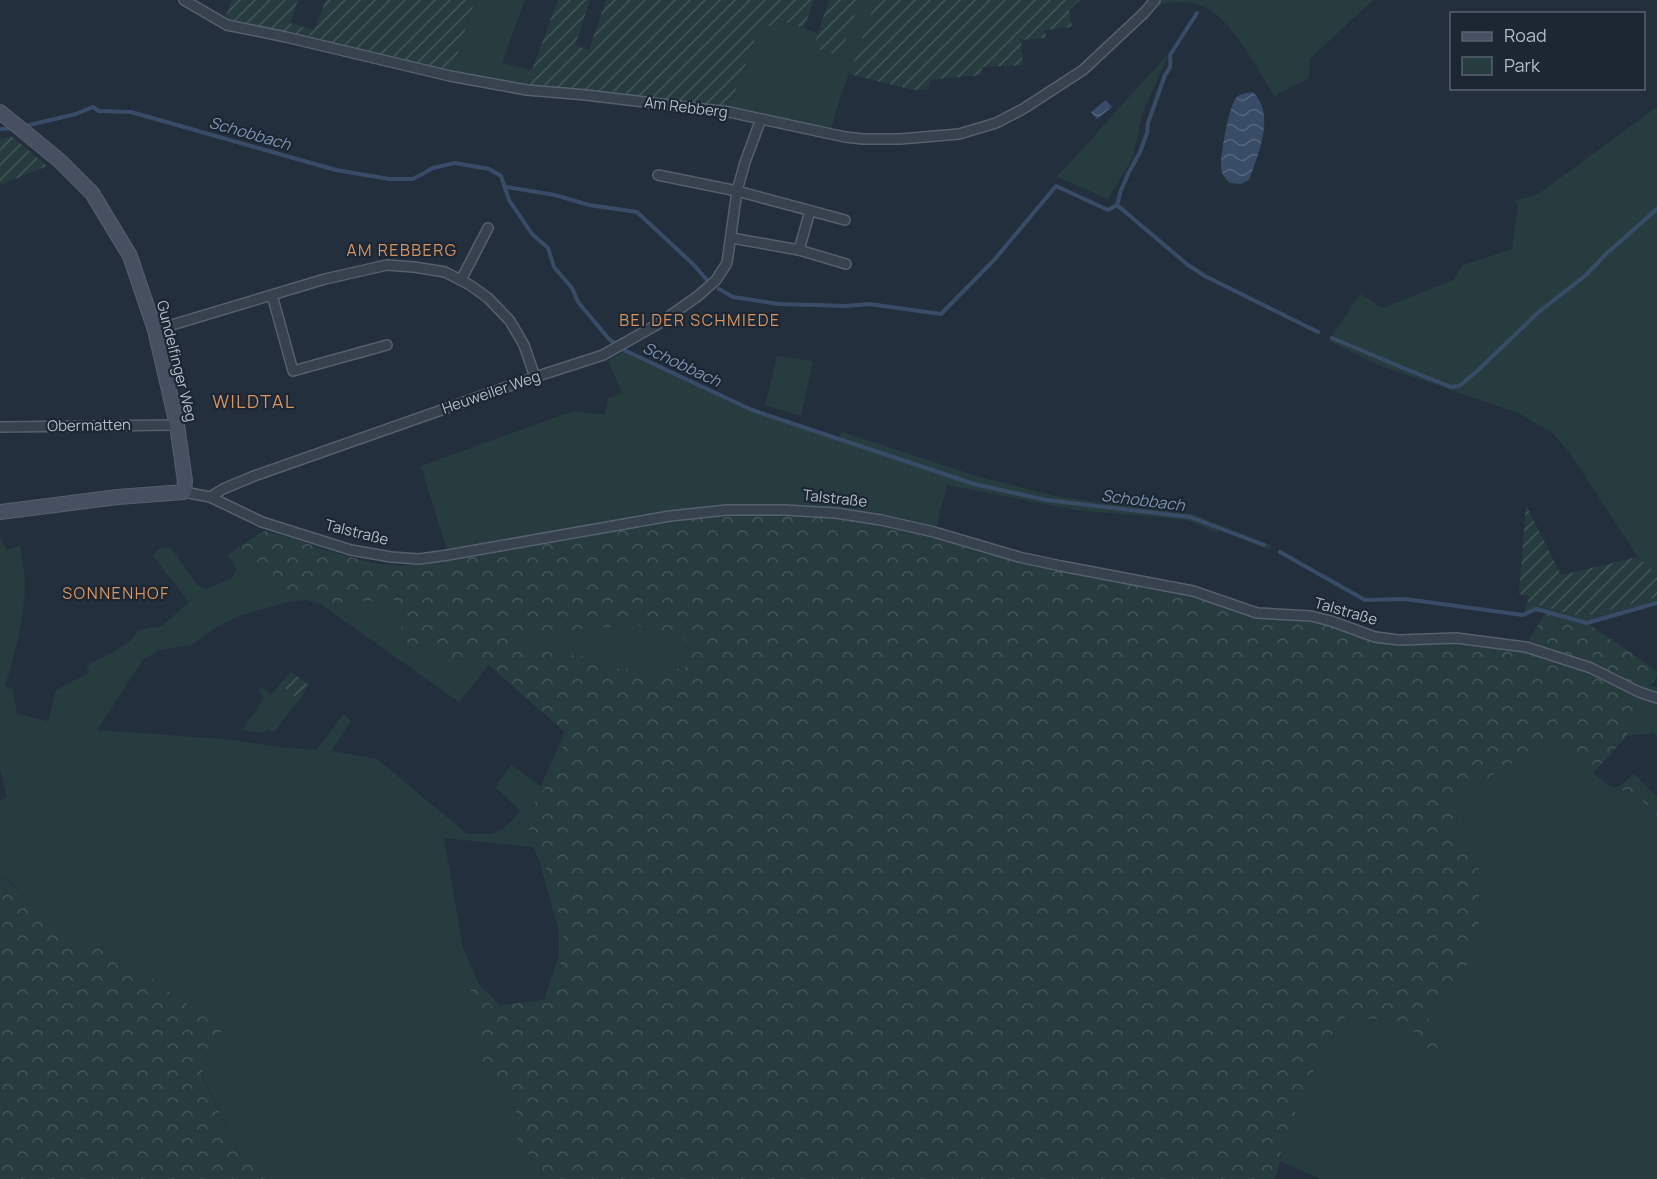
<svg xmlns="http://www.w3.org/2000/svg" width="1657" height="1179" viewBox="0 0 1657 1179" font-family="Manrope,sans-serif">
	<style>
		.green { fill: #263c3f }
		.forest { fill: url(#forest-crowns); fill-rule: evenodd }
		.garden { fill: url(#garden-furrows) }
		.water { fill: url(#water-waves) }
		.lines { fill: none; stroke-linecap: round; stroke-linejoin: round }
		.stream { stroke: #394c67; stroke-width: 4 }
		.street-casing { stroke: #565f6c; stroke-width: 12 }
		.secondary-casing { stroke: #565f6c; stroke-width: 16 }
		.street { stroke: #38414e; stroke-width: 9 }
		.secondary { stroke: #465061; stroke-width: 14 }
		.labels { text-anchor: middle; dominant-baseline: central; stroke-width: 4.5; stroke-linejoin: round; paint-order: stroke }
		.street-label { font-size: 15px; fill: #b4bcc9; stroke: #1d2633 }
		.water-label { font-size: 16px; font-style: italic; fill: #7c92b1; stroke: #1d2633 }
		.neighbourhood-label { font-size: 16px; letter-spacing: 1.5px; fill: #d59563; stroke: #1d2633 }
		.quarter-label { font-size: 18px; letter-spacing: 1.5px; fill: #d59563; stroke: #1d2633 }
	</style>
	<defs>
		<pattern id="forest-crowns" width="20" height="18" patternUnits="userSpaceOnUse" patternTransform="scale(1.5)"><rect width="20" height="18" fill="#263c3f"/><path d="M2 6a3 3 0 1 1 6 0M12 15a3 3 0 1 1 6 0" fill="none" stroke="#435659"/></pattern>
		<pattern id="garden-furrows" width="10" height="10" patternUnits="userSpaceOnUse" patternTransform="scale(1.5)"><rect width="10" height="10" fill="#263c3f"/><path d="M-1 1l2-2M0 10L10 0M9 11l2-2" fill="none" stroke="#435659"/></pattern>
		<pattern id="water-waves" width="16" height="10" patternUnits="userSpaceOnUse" patternTransform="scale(1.5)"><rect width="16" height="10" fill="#394c67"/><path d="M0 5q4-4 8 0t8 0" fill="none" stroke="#53647b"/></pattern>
	</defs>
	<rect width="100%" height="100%" fill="#242f3e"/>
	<g class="green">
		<path d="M475,0H525L502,63L532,70L529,85L452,71Z"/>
		<path d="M860,0H876L840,98L830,133L728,111L761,22L776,20L818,33L813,48L839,56Z"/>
		<path d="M1155,0H1373L1310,59L1309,78L1274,96C1259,71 1232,21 1207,8C1196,2 1177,1 1165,4C1158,5 1151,10 1144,13Z"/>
		<path d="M1169,53L1142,115L1133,157L1108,199L1057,177Z"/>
		<path d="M1657,107V574L1638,557L1569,452L1551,432L1518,413L1381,366L1329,341L1360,294L1383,308L1453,280L1463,265L1512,249L1518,206L1514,201L1538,194Z"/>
		<path d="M626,351L752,410L838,438L842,432L980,477L1056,496L1096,502L1156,507L1193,514L1271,545L1269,550L1220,529L1218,533L1186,520L1075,510L947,485L936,528L1020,554L1192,586L1191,595L1019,559L933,535L834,518L785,514L727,515L670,520L450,560L421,466L573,411L605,415L608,398L622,393L608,360Z"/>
		<path d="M777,356L813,361L801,416L765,405Z"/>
		<path d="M0,538L7,550L20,546C22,558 25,571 25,584C25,615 15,656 5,686L13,689L17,714L48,721L56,690L90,672L86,666L110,654L130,641L139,630L162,626L189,602L153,556L158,549L166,547L172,549L198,586L207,589L233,577L236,569L228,555L236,549L274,574L273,584L267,591L285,594L288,597L304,594L332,603L394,600L406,647L489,665L459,702L319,603L306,600L288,602L239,616L220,625L191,645L159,650L143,660L97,730L224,739L289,748L317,750L343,714L351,721L331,751L377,759L467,834C499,834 498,835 521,811L495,787L511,765L541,786L565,732L568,735L545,788L525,816V822L544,860L564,932L560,969L550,999H544L559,956V931L538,857L533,847L444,838L463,948L480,986L501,1006L492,1007L477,988H470L482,1033L483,1072L496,1082L518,1115L517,1138L546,1179H277L240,1156L161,986L114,950L73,942L40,915L6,877L0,880V801L7,797L0,770Z"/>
		<path d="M1657,597V603L1587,623L1536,609L1523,615L1527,602L1581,617Z"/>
		<path d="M635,624L663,637L683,638L690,644L685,668L654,671L612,668L582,656L552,653L524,641L528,635Z"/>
		<path d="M291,672L294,674L282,686L299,700L274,732L268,729L263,733L243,730L264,697L258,691L261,687L271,694Z"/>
		<path d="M1651,685L1657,688V736L1653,733L1627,736L1639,692Z"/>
		<path d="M1551,739L1567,751L1578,767L1593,773L1607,784L1641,799L1657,817V1179H1320L1280,1161L1282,1142L1308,1082L1323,1049L1345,1017L1410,1022L1425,1014L1461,980L1479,861L1456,835L1457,797Z"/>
	</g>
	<g class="forest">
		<path d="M785,514L834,518L933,535L1019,559L1191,595L1256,618L1310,622L1329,626L1375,641L1399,645L1456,643L1526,652L1527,643L1546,612L1587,623L1657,671C1657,683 1648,687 1639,692L1627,736L1593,773L1578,767L1567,751L1551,739L1457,797L1456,835L1479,860V932L1461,980L1426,1014L1443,1046L1426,1063L1410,1022L1345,1017L1323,1049L1282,1142L1280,1161L1275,1179H546L517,1138L518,1115L496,1082L483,1072L482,1033L470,988L477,987L492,1007L550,999L560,969L564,932L544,860L525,822V816L545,788L568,735L489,665L406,647L394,600L332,603L304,594L288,597L285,594L267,591L273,584V574L236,549L264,531L295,539L324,550L373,563L400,566L450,560L670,520L727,515ZM635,624L663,637L683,638L690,644L685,668L654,671L612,668L582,656L552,653L524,641L528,635Z"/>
		<path d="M1634,774L1657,797V816L1641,799L1617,788Z"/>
		<path d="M5,877L40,915L73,941L114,950L161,986L222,1029L201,1074L240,1156L277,1179H0V880Z"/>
	</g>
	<g class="garden">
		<path d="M232,0H298L290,23L314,30L326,0H475L452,71L225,18Z"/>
		<path d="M558,0H590L575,45L589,50L606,0H814L804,28L777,20L774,27L761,23L728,111L604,98L529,85L532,70Z"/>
		<path d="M829,0H860L840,56L813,48Z"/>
		<path d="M876,0H1080L1069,10L1072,27L1045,30L1046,38L1021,40L1023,65L982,67L981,75L930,80L928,89L913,90L849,74Z"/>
		<path d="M11,136L47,166L0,185V139Z"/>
		<path d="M1526,505L1561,575L1638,557L1657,574V597L1581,617L1527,602L1529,596L1519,594Z"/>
		<path d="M294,674L309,685L299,700L282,686Z"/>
	</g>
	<g class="water">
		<path d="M1253,92C1276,115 1258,154 1249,180L1241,184L1230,183C1225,178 1221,174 1221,167C1220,156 1229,106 1236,98C1241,93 1247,93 1253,92Z"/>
		<path d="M1106,100L1112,107L1097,119L1091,112Z"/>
	</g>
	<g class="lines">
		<g class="stream">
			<path d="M25,126L76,114L93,107L99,111L131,112L336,170L389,179H413L433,168L455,163L489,169L501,176L509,200L532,234L548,248L554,267L572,288L578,302L609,339L626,351L752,410L974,484L1046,500L1190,517L1264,545"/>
			<path d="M0,129L14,128"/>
			<path d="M506,187L555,195L589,205L637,212L694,265L707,280"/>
			<path d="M1117,205L1121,190L1129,172L1140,152L1147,133L1148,123L1165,75C1171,68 1171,64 1170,55L1197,13"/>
			<path d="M719,289L733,297L779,304L846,306L869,304L941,314L995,259L1056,186L1108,210L1117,205L1188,265L1205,276L1318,332"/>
			<path d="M1332,338L1413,372L1451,387L1459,386L1475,373L1540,311L1586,275L1606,254L1657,209"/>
			<path d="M1280,552L1365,600L1405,599L1523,615L1536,609L1587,623L1657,603"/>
		</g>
		<g class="street-casing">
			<g id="street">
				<path d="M184,0L227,25L286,37L450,76L527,90L586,95L729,112L845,137L863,139H900L959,134L996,123L1023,109L1083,70L1144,13L1155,0"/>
				<path d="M658,175L737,191L845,220"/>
				<path d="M732,238L799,250L846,264"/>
				<path d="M799,250L810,211"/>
				<path d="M461,280L488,228"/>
				<path d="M272,295L293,371L387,345"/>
				<path d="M155,330L325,279L387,265L414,267L445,272L470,285L488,298L510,321L524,345L535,377"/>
				<path d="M0,427L177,425"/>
				<path d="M184,492L210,497L262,522L351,550L391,557L419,559L448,555L670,516L727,510H785L836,513L881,520L934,532L1019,557L1061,566L1193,591L1257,613L1311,616L1331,621L1375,637L1399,640L1456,638L1526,647L1591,668L1639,692L1657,698"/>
				<path d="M210,497L223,489L254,476L535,377L603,355L658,324L698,296L716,280L727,263L737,191L745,162L761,119"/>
			</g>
		</g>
		<g class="secondary-casing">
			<path id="secondary" d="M0,112L60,161L92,193L130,256L155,330L177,425L185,481L184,492L118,497L0,512"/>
		</g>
		<use href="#street" class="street"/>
		<use href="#secondary" class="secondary"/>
	</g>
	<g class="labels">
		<g class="street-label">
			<text transform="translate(686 107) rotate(7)">Am Rebberg</text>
			<text transform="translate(177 361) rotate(76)">Gundelfinger Weg</text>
			<text transform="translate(491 392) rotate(-19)">Heuweiler Weg</text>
			<text transform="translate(89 425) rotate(-1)">Obermatten</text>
			<text transform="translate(835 498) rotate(6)">Talstraße</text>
			<text transform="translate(357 532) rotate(14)">Talstraße</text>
			<text transform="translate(1346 611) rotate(16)">Talstraße</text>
		</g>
		<g class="water-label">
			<text transform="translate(250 133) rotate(16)">Schobbach</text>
			<text transform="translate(682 364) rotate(25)">Schobbach</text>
			<text transform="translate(1143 500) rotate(7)">Schobbach</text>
		</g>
		<g class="neighbourhood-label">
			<text x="402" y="250">AM REBBERG</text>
			<text x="700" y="320">BEI DER SCHMIEDE</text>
			<text x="116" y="593">SONNENHOF</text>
		</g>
		<g class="quarter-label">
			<text x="254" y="401">WILDTAL</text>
		</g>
	</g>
	<rect x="1450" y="12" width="195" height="78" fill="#1d2633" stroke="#59626f" stroke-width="1.5"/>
	<rect x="1462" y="32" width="30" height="9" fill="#465061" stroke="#59626f" stroke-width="1.5"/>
	<text x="1504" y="42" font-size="18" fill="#b4bcc9">Road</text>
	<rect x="1462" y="57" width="30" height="18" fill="#263c3f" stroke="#59626f" stroke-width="1.5"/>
	<text x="1504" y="72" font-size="18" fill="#b4bcc9">Park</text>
</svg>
